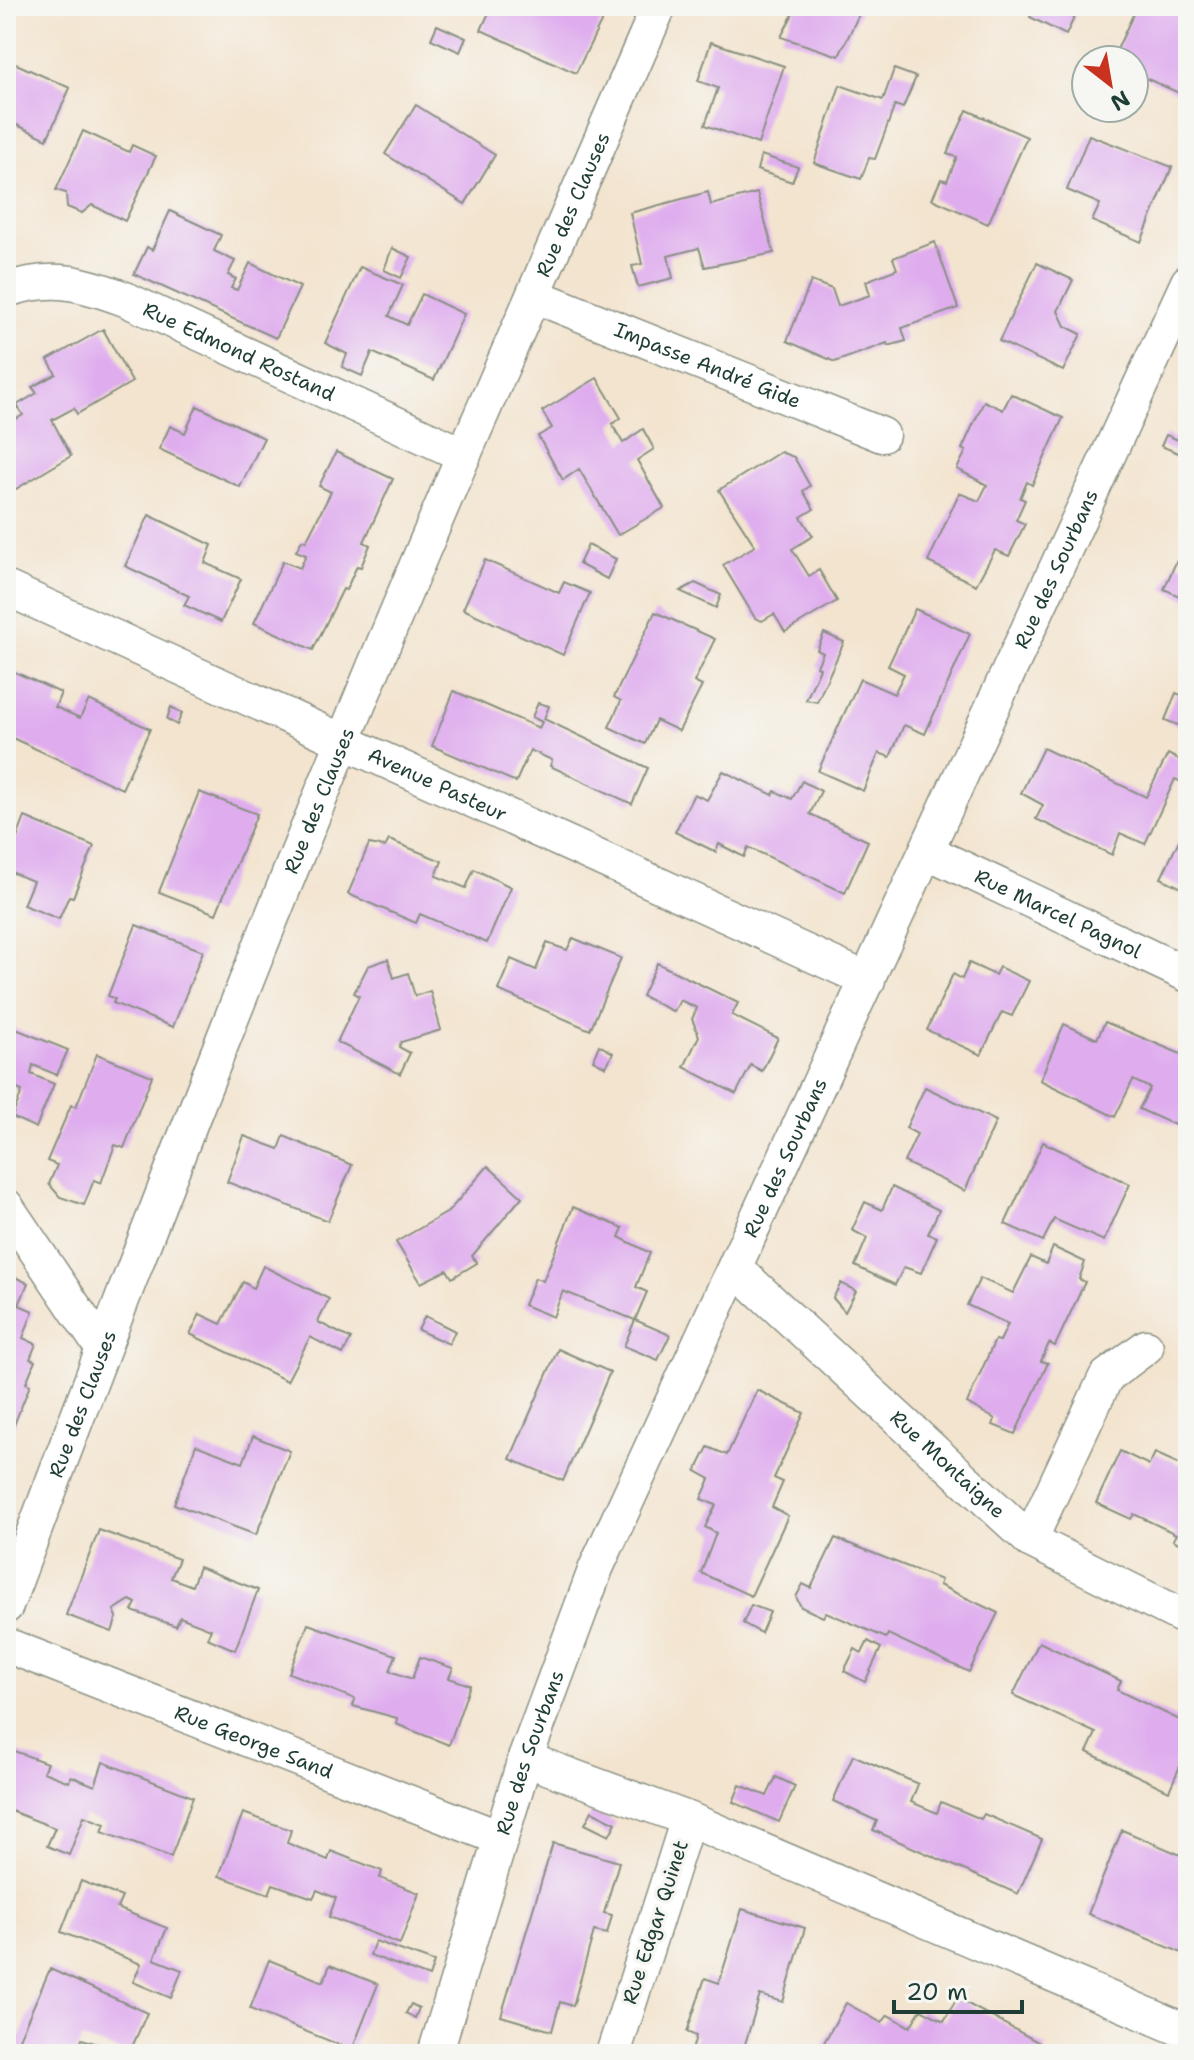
<svg xmlns="http://www.w3.org/2000/svg" width="1194" height="2060" viewBox="0 0 1194 2060" font-family="'Shantell Sans',sans-serif">
	<style>
		.building { fill: #dfadee }
		.lines { fill: none; stroke-linecap: round; stroke-linejoin: round }
		.minor-casing { stroke: #899082; stroke-width: 37 }
		.minor { stroke: #fff; stroke-width: 34 }
		.labels { text-anchor: middle; dominant-baseline: central; stroke-width: 7; stroke-linejoin: round; paint-order: stroke }
		.street-label { font-size: 20px; fill: #1f3d34; stroke: #f6f6f2 }
	</style>
	<rect width="100%" height="100%" fill="#f6f6f2"/>
	<filter id="ink" filterUnits="userSpaceOnUse"><feTurbulence type="fractalNoise" baseFrequency=".0125" numOctaves="2"/><feDisplacementMap in="SourceGraphic" scale="16" xChannelSelector="R" yChannelSelector="G"/><feConvolveMatrix kernelMatrix="1 2 1 2 8 2 1 2 1" color-interpolation-filters="sRGB"/></filter>
	<filter id="wash" filterUnits="userSpaceOnUse"><feTurbulence type="fractalNoise" baseFrequency=".006" numOctaves="4" result="noise"/><feDisplacementMap in="SourceGraphic" scale="32" xChannelSelector="R" yChannelSelector="G"/><feGaussianBlur stdDeviation="1.8" result="paint"/><feColorMatrix in="noise" values="0 0 0 0 0 0 0 0 0 0 0 0 0 0 0 0 0 1.4 0 .05"/><feComposite in="paint" operator="in"/></filter>
	<g filter="url(#wash)">
		<rect width="100%" height="100%" fill="#f3e4cf"/>
		<g id="blocks">
			<g class="building">
				<path d="M492,6H577L603,18L576,73L481,30Z"/>
				<path d="M797,6H863L839,56L781,37Z"/>
				<path d="M1035,6H1076L1079,7L1066,35L1030,17Z"/>
				<path d="M1137,6H1161L1188,18V97L1134,73V60L1115,54Z"/>
				<path d="M437,25L466,38L460,52L431,39Z"/>
				<path d="M711,42L784,66L758,144L705,125L718,88L698,81Z"/>
				<path d="M14,63L70,88L47,139L6,120V78Z"/>
				<path d="M894,69L916,77L903,108L895,105L875,159L869,158L861,179L814,163L840,85L883,100Z"/>
				<path d="M416,105L495,155L465,204L385,154Z"/>
				<path d="M967,110L1027,137L988,224L932,199L941,179L947,181L957,157L947,154Z"/>
				<path d="M83,131L129,152L132,145L156,156L125,221L92,205L82,213L67,207L66,193L56,190Z"/>
				<path d="M1089,135L1172,167L1141,242L1092,221L1100,204L1067,190Z"/>
				<path d="M761,155L798,167L792,182L757,170Z"/>
				<path d="M708,192L711,205L757,193L774,253L705,267L699,248L668,256L673,278L638,287L632,266L642,264L630,213Z"/>
				<path d="M170,211L221,235L214,251L235,261L228,275L236,279L231,288L237,290L250,263L300,287L276,338L134,274L147,247L152,250Z"/>
				<path d="M935,242L958,308L902,328L906,341L888,346L887,343L835,362L787,341L811,281L832,289L838,306L870,295L866,281L897,269L893,258Z"/>
				<path d="M392,248L411,257L401,278L384,270Z"/>
				<path d="M1037,263L1073,280L1058,311L1065,326L1081,334L1063,371L999,341Z"/>
				<path d="M360,267L403,285L389,316L407,325L422,294L464,314L434,380L372,352L362,376L342,367L347,354L325,343Z"/>
				<path d="M103,329L132,382L77,414L74,408L52,420L71,456L6,495V425L23,415L17,405L37,393L32,387L56,374L48,360Z"/>
				<path d="M597,378L621,418L612,424L623,443L643,429L654,449L637,460L664,508L618,535L579,469L563,480L538,436L552,428L542,411Z"/>
				<path d="M1011,394L1063,418L1032,485L1027,482L1020,498L1025,500L1016,520L1025,524L1009,556L995,550L976,585L928,562L959,493L979,501L987,485L957,469L966,451L962,449L984,401L1003,410Z"/>
				<path d="M197,406L264,438L240,487L159,449L170,426L185,433Z"/>
				<path d="M1166,435L1188,444V457L1161,446Z"/>
				<path d="M336,452L393,479L364,542L370,545L361,567L357,566L346,590L343,589L313,650L254,623L283,561L300,568L306,555L296,551L302,540L306,541L331,492L319,486Z"/>
				<path d="M780,452L794,457L810,486L803,491L814,509L801,517L813,536L792,549L809,576L819,570L837,601L785,632L774,614L762,621L755,618L723,565L755,546L719,490Z"/>
				<path d="M149,515L212,545L205,563L241,579L221,622L184,605L189,596L125,566Z"/>
				<path d="M588,545L616,559L607,579L579,564Z"/>
				<path d="M485,560L559,593L564,582L590,593L563,655L463,609Z"/>
				<path d="M1176,562L1188,567V600L1164,589Z"/>
				<path d="M695,583L721,595L716,608L680,591Z"/>
				<path d="M915,609L970,634L925,734L904,725L890,757L879,753L863,791L818,771L860,679L894,694L904,674L888,666Z"/>
				<path d="M655,612L715,639L694,682L702,686L679,731L656,720L645,744L609,727L621,701L614,697Z"/>
				<path d="M824,633L844,642L817,702L806,700L820,668L817,666L823,653L817,650Z"/>
				<path d="M6,668L61,693L55,707L80,718L89,700L150,729L122,789L6,735Z"/>
				<path d="M454,691L539,728L542,722L532,717L538,703L549,706L544,719L648,768L632,804L550,766L552,760L530,750L516,782L432,746Z"/>
				<path d="M1188,692V729L1165,720L1176,693L1186,697Z"/>
				<path d="M171,707L182,713L177,725L167,719Z"/>
				<path d="M1043,748L1146,797L1168,754L1188,764V785L1175,779L1145,844L1120,833L1112,855L1036,819L1043,805L1021,793Z"/>
				<path d="M723,771L773,795L775,791L792,799L802,781L821,791L810,814L868,841L845,893L748,847L744,857L719,844L716,852L675,832L694,794L707,800Z"/>
				<path d="M199,792L257,814L216,914L159,892Z"/>
				<path d="M25,817L94,846L73,897L69,896L59,919L23,905L33,881L6,870V833L17,838Z"/>
				<path d="M1182,834L1188,837V891L1161,878Z"/>
				<path d="M389,840L442,861L436,876L466,888L474,869L511,887L487,943L420,914L416,923L348,894L369,844L385,847Z"/>
				<path d="M136,925L203,951L173,1027L113,1003L115,999L108,996Z"/>
				<path d="M573,938L621,958L590,1030L498,990L511,959L536,970L547,943L567,950Z"/>
				<path d="M388,959L394,978L408,973L415,996L430,991L441,1030L401,1042L399,1047L410,1053L400,1074L337,1042L359,996L354,993L368,966Z"/>
				<path d="M657,963L738,1003L732,1015L778,1038L762,1071L751,1065L736,1094L684,1067L699,1036L692,1019L697,1008L680,1000L674,1012L642,996Z"/>
				<path d="M969,963L995,975L999,967L1029,981L1012,1016L1002,1012L981,1055L927,1030L953,974L962,979Z"/>
				<path d="M1105,1022L1188,1057V1131L1139,1109L1150,1088L1133,1080L1115,1117L1040,1080L1064,1024L1097,1039Z"/>
				<path d="M6,1025L68,1050L57,1075L33,1065L31,1074L54,1084L36,1128L12,1117L22,1091L6,1084Z"/>
				<path d="M599,1045L613,1053L606,1067L593,1060Z"/>
				<path d="M97,1054L152,1076L124,1148L115,1145L101,1183L94,1180L84,1205L60,1197L49,1184L57,1165L47,1161L71,1105L76,1107Z"/>
				<path d="M925,1087L996,1121L965,1191L904,1162L917,1134L906,1128Z"/>
				<path d="M244,1136L279,1149L284,1136L352,1165L328,1221L227,1182Z"/>
				<path d="M1043,1142L1130,1184L1104,1241L1054,1219L1043,1241L1005,1224Z"/>
				<path d="M488,1166L522,1197L472,1256L477,1263L452,1278L447,1270L421,1283L396,1242L448,1212Z"/>
				<path d="M892,1187L939,1210L928,1234L937,1237L921,1273L904,1267L895,1285L855,1266L867,1238L852,1230L865,1202L882,1210Z"/>
				<path d="M573,1207L623,1228L619,1237L650,1253L636,1287L647,1292L635,1320L670,1335L658,1360L624,1346L635,1320L563,1291L553,1317L524,1305L535,1278L543,1281Z"/>
				<path d="M1053,1247L1085,1262L1079,1279L1085,1282L1055,1346L1049,1343L1041,1361L1048,1363L1015,1434L993,1425L995,1419L967,1403L995,1340L1000,1341L1008,1324L967,1305L980,1278L1013,1293L1031,1257L1046,1264Z"/>
				<path d="M263,1266L329,1299L318,1322L351,1339L343,1354L310,1337L287,1381L190,1334L200,1314L221,1324L243,1282L253,1288Z"/>
				<path d="M6,1273L28,1283L19,1305L33,1311L23,1338L36,1344L30,1359L35,1361L26,1383L30,1385L6,1445Z"/>
				<path d="M841,1283L856,1291L845,1312L833,1298Z"/>
				<path d="M425,1316L455,1331L449,1344L418,1330Z"/>
				<path d="M558,1349L610,1372L563,1481L510,1459Z"/>
				<path d="M757,1390L804,1413L774,1478L783,1482L772,1507L788,1516L751,1596L701,1573L716,1533L705,1527L716,1505L701,1499L710,1479L696,1471L708,1447L727,1455Z"/>
				<path d="M253,1436L290,1451L256,1535L174,1504L196,1445L243,1463Z"/>
				<path d="M1120,1451L1149,1465L1155,1453L1188,1468V1548L1173,1540L1176,1534L1134,1514L1131,1519L1096,1503Z"/>
				<path d="M99,1530L179,1559L171,1578L192,1586L199,1567L258,1590L235,1650L207,1638L211,1629L180,1617L176,1626L132,1611L136,1603L130,1600L114,1610L117,1617L112,1632L66,1615Z"/>
				<path d="M835,1538L941,1580L939,1585L998,1613L969,1672L888,1634L886,1638L826,1612L823,1617L801,1607L796,1597L803,1584L811,1588Z"/>
				<path d="M751,1605L770,1612L761,1633L743,1623Z"/>
				<path d="M308,1624L396,1655L390,1671L412,1679L420,1657L453,1668L449,1678L470,1685L449,1745L396,1724L397,1718L353,1706L355,1699L289,1673Z"/>
				<path d="M868,1641L881,1648L865,1682L844,1671L855,1649L862,1653Z"/>
				<path d="M1039,1642L1121,1681L1117,1690L1188,1724V1748L1169,1791L1087,1752L1096,1733L1013,1695Z"/>
				<path d="M6,1748L47,1763L43,1772L69,1782L71,1776L95,1786L103,1762L193,1797L171,1857L102,1832L105,1824L84,1816L69,1855L47,1846L55,1828L6,1809Z"/>
				<path d="M853,1755L918,1784L911,1802L937,1813L941,1802L981,1819L984,1814L1042,1839L1018,1894L873,1830L877,1821L833,1801Z"/>
				<path d="M776,1777L795,1786L779,1822L733,1802L740,1785L767,1796Z"/>
				<path d="M592,1811L616,1823L609,1836L585,1824Z"/>
				<path d="M243,1813L291,1830L287,1843L328,1860L331,1851L382,1871L380,1878L419,1893L400,1944L329,1917L336,1898L317,1890L313,1898L273,1884L269,1894L219,1876Z"/>
				<path d="M1122,1830L1188,1858L1184,1885L1188,1887V1950L1184,1948L1182,1953L1088,1914Z"/>
				<path d="M553,1843L619,1862L604,1913L612,1915L607,1934L594,1931L573,2006L560,2002L552,2031L501,2016Z"/>
				<path d="M81,1881L122,1897L117,1908L167,1928L154,1959L182,1970L171,1998L133,1982L141,1964L61,1932Z"/>
				<path d="M742,1909L805,1928L783,2002L760,1995L742,2054H691L696,2036L687,2032L705,1978L719,1983Z"/>
				<path d="M375,1941L434,1962L429,1977L370,1955Z"/>
				<path d="M269,1960L323,1982L330,1965L378,1984L352,2050L250,2009Z"/>
				<path d="M50,1969L147,2013L129,2054L82,2039L76,2054L64,2050L62,2054L13,2052Z"/>
				<path d="M957,1998L1047,2047L1043,2054L951,2051L949,2054H823L825,2051L821,2048L846,2003L882,2023L888,2015L910,2027L921,2009L944,2021Z"/>
				<path d="M411,2004L419,2008L415,2018L406,2013Z"/>
			</g>
		</g>
	</g>
	<g filter="url(#ink)">
		<use href="#blocks" fill-opacity="0" stroke="#899082" stroke-width="2"/>
		<g class="lines">
			<g class="minor-casing">
				<g id="minor">
					<path id="s1" d="M6,290C53,275 80,282 125,299L464,455"/>
					<path id="s2" d="M535,296L882,435"/>
					<path id="s3" d="M6,588L868,980"/>
					<path id="s4" d="M928,852L1188,975"/>
					<path d="M6,1206L102,1348"/>
					<path id="s5" d="M736,1269L1030,1540L1188,1619"/>
					<path d="M1030,1540L1106,1377L1146,1347"/>
					<path id="s6" d="M6,1606C151,1219 301,832 465,452C529,303 595,155 659,6"/>
					<path id="s7" d="M6,1645L500,1838"/>
					<path d="M525,1759L688,1819L613,2054"/>
					<path d="M688,1819L1188,2032"/>
					<path id="s8" d="M435,2054L525,1759L596,1568L1188,282"/>
				</g>
			</g>
			<use href="#minor" class="minor"/>
		</g>
	</g>
	<g class="labels">
		<g class="street-label">
			<text stroke="none"><textPath href="#s6" startOffset="1512">Rue des Clauses</textPath></text>
			<text stroke="none"><textPath href="#s1" startOffset="248">Rue Edmond Rostand</textPath></text>
			<text stroke="none"><textPath href="#s2" startOffset="186">Impasse André Gide</textPath></text>
			<text stroke="none"><textPath href="#s8" startOffset="1612">Rue des Sourbans</textPath></text>
			<text stroke="none"><textPath href="#s3" startOffset="474">Avenue Pasteur</textPath></text>
			<text stroke="none"><textPath href="#s6" startOffset="864">Rue des Clauses</textPath></text>
			<text stroke="none"><textPath href="#s4" startOffset="144">Rue Marcel Pagnol</textPath></text>
			<text stroke="none"><textPath href="#s8" startOffset="964">Rue des Sourbans</textPath></text>
			<text stroke="none"><textPath href="#s6" startOffset="216">Rue des Clauses</textPath></text>
			<text stroke="none"><textPath href="#s5" startOffset="288">Rue Montaigne</textPath></text>
			<text stroke="none"><textPath href="#s7" startOffset="266">Rue George Sand</textPath></text>
			<text stroke="none"><textPath href="#s8" startOffset="316">Rue des Sourbans</textPath></text>
			<text transform="translate(655 1922) rotate(-72)">Rue Edgar Quinet</text>
		</g>
	</g>
	<rect width="1194" height="2060" fill="none" stroke="#f6f6f2" stroke-width="32"/>
	<g transform="translate(1110 84) rotate(149)"><circle r="38" fill="#f6f6f2" stroke="#a0aca6" stroke-width="2"/>
	<path d="M0-6L14 30L0 20L-14 30Z" fill="#c8321e"/>
	<text y="-12" font-size="22" font-weight="bold" text-anchor="middle" fill="#1f3d34">N</text>
	</g>
	<path d="M894 2000v12h128v-12" fill="none" stroke="#1f3d34" stroke-width="4"/>
	<text x="906" y="2000" font-size="24" fill="#1f3d34" stroke="#f6f6f2" stroke-width="6" paint-order="stroke">20 m</text>
</svg>
